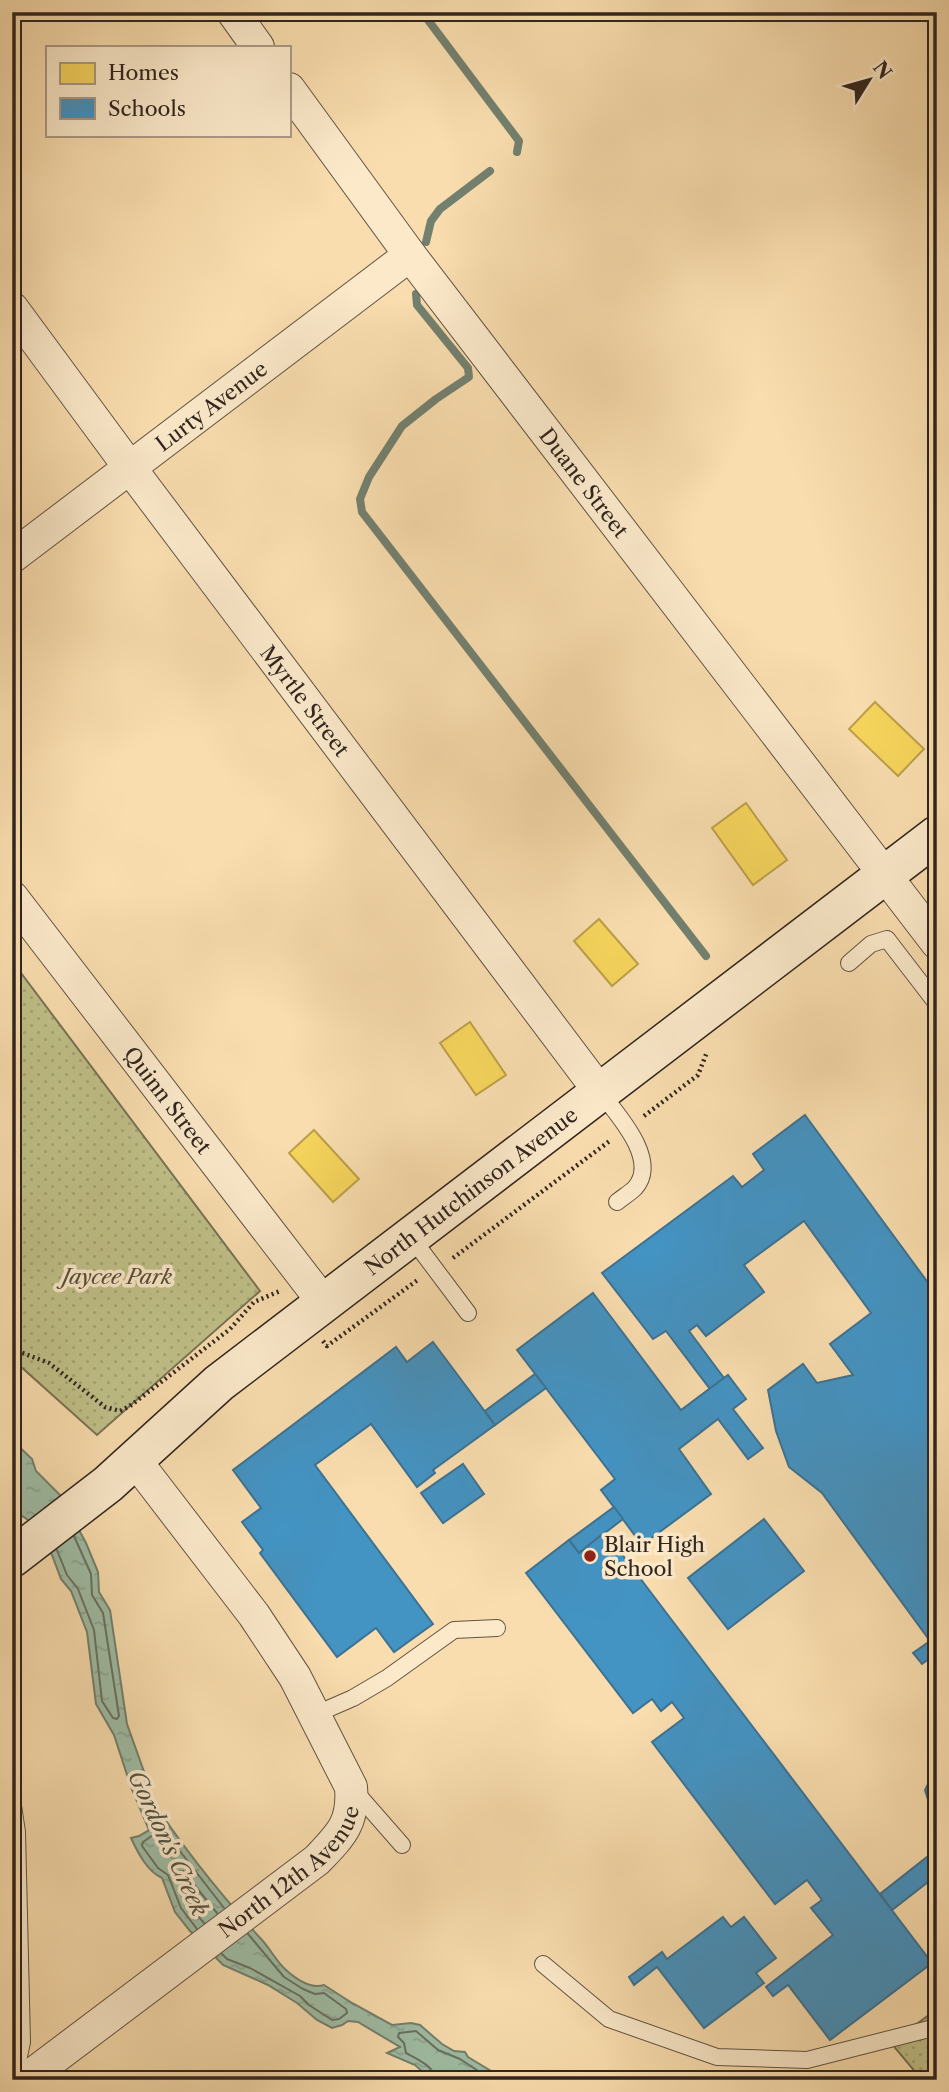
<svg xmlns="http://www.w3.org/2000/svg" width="949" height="2092" viewBox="0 0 949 2092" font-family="'Libre Caslon Text',serif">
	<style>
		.park { fill: url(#park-dots); stroke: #787254; stroke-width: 2 }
		.water { fill: url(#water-ripples); stroke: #73806f; stroke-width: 2 }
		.homes { fill: #f6d55c; stroke: #bba04a; stroke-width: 2 }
		.schools { fill: #4393c3; stroke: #3d7292; stroke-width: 2 }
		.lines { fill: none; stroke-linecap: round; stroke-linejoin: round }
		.shore { stroke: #687162; stroke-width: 2 }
		.stream { stroke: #73806f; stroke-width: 8 }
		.service-casing { stroke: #625343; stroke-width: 18 }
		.minor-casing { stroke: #625343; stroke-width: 34 }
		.secondary-casing { stroke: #30251f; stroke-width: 41 }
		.path { stroke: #30251f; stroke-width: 4.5; stroke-dasharray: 2 3.5; stroke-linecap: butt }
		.service { stroke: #fbe9ca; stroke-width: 16 }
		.minor { stroke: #fbe9ca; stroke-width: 32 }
		.secondary { stroke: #fbe9ca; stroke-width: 38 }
		.poi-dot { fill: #8f2418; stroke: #fbe9ca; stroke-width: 2.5 }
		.labels { text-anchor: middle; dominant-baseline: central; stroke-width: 7; stroke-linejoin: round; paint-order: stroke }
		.street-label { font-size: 21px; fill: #30251f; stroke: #fbe9ca }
		.park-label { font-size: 21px; font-style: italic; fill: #544c39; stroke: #fbe9ca }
		.poi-label { font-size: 21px; fill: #30251f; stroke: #fbe9ca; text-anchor: start }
		.water-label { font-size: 23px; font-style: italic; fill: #515347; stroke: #fbe9ca }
	</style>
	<defs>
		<pattern id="park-dots" width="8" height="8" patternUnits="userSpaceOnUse" patternTransform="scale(1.75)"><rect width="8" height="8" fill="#c0c088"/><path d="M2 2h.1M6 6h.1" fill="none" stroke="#a5a575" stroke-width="1.8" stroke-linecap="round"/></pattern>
		<pattern id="water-ripples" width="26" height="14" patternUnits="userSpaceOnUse" patternTransform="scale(1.75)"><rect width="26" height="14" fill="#9fbda5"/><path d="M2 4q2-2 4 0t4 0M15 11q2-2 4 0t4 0" fill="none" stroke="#89a28e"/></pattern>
	</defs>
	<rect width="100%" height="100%" fill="#f9ddae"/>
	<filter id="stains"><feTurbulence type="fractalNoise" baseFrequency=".00286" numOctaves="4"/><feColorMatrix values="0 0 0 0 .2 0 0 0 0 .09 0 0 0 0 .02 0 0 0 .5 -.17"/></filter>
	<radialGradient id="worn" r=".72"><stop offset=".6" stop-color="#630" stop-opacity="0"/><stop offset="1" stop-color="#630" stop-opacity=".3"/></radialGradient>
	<g class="park">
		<path d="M12,961L260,1291L97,1435L20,1366L12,1364Z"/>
		<path d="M937,2009V2080H922L891,2043Z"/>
	</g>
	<path class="water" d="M12,1440L32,1459L36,1471L61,1496L86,1543L98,1572L99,1592L110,1610L127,1724L147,1780L149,1795C182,1847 221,1895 262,1940C271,1950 276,1961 286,1970C296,1979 311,1989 324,1985L352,2003L392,2025L411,2023L420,2025L442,2044L454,2051L465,2052L468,2057L506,2080H432L415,2065L387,2053L400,2047L358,2022L348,2021L342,2025L332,2028L317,2020L297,2003L268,1985L223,1965L190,1931L175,1912L162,1878C147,1871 138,1853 131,1838L139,1836L149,1830L131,1787L114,1735L96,1704L87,1632L71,1591L61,1579L52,1555L28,1520L12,1509Z"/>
	<g class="homes">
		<path d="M875,702L924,749L898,776L849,729Z"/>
		<path d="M746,803L787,860L753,885L712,828Z"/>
		<path d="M599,919L638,964L612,986L574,941Z"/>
		<path d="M470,1022L506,1075L476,1095L440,1043Z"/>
		<path d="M314,1130L359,1179L333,1202L289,1153Z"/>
	</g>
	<g class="schools">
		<path d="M805,1115L937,1295V1653L922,1664L913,1653L930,1641L822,1493L789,1467L776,1431L768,1390L803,1364L817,1383L853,1375L830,1344L871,1313L804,1221L744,1265L764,1292L706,1336L697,1325L689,1331L724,1378L710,1389L666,1331L653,1339L602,1273L733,1176L742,1187L764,1170L753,1154Z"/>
		<path d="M593,1293L681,1410L728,1375L746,1399L733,1409L763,1448L748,1459L718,1419L679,1449L711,1494L642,1545L601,1490L615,1479L517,1350Z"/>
		<path d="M433,1342L495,1425L433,1470L435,1473L417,1487L371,1424L315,1465L433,1624L394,1652L376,1628L337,1657L260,1553L263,1550L242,1522L261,1508L233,1470L396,1347L407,1362Z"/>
		<path d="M535,1374L546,1388L495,1425L485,1411Z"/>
		<path d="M463,1464L484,1494L443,1523L421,1493Z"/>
		<path d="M614,1507L623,1519L579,1553L569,1540Z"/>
		<path d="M764,1519L804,1571L728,1629L688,1578Z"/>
		<path d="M605,1532L932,1963L830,2040L788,1985L773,1996L766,1987L833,1935L811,1908L822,1900L807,1880L775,1904L652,1742L684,1718L672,1702L661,1711L652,1699L633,1713L526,1573L569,1540L579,1553Z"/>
		<path d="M937,1766V1828L925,1790Z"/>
		<path d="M937,1849V1875L892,1910L880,1894Z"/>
		<path d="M723,1917L731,1927L744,1917L776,1958L756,1973L764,1983L704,2028L657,1967L634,1985L629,1977L662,1952L667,1959Z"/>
	</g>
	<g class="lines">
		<g class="shore">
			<path d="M57,1550L67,1575L78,1589L94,1630L102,1701L113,1718L117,1719L119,1716L103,1613L92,1595L91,1574L74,1536"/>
			<path d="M204,1923C192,1910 176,1890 179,1871H183L217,1913"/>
			<path d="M197,1929L181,1908L168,1875L158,1868L142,1846L143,1842L153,1835L157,1827L162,1828L224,1908"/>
			<path d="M222,1954L227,1959L250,1968L300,1996L309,2005L332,2020L339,2019L347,2013L346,2009L324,1993L315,1994L303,1989L284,1977L248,1934"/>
			<path d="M436,2080C434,2066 417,2059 406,2053L404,2043L398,2037L399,2033L416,2031L438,2050L460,2059L492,2080"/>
		</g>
		<g class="stream">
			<path d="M422,12L519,141L517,152"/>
			<path d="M426,242L431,221L440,209L490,171"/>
			<path d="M416,294L417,305L468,368L469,377L436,399L402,426L369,477L360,499L362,512L706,956"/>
		</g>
		<g class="service-casing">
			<g id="service">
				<path d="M849,963L871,944L887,939L937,1004"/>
				<path d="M600,1092C617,1114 660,1160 635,1188C630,1193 623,1197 617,1202"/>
				<path d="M411,1237L468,1313"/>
				<path d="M314,1715L353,1698L387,1678L454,1630L497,1628"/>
				<path d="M353,1789L402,1845"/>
				<path d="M12,1799L17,1832L22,2042L14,2080"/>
				<path d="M543,1964L609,2019L717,2057L807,2060L937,2027"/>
			</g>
		</g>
		<g class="minor-casing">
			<g id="minor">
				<path d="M233,12L258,47"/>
				<path id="s1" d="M289,89L410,255L937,943"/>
				<path id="s2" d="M12,308L130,468L600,1092"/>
				<path id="s3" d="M12,557L410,255"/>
				<path id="s4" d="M12,897L324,1303"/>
				<path id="s5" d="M25,2080L317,1860C341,1835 354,1823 351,1787L295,1677L254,1615L135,1460"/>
			</g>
		</g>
		<g class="secondary-casing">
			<g id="secondary">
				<path id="s6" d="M12,1558L108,1484L219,1383L937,835"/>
			</g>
		</g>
		<g class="path">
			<path d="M644,1116L698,1075L707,1052"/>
			<path d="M453,1258L611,1140"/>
			<path d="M323,1341L327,1346L419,1279"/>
			<path d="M12,1349L49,1363L105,1407L120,1411L130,1406L230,1329L254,1302L280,1291"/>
		</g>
		<use href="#service" class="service"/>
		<use href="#minor" class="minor"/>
		<use href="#secondary" class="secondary"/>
	</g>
	<circle class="poi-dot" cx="590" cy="1556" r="7"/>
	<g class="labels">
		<g class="street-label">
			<text stroke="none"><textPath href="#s3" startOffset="250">Lurty Avenue</textPath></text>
			<text stroke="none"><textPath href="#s1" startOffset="492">Duane Street</textPath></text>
			<text stroke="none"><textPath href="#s2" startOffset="490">Myrtle Street</textPath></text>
			<text stroke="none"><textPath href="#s4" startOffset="256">Quinn Street</textPath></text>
			<text stroke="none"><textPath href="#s6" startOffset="588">North Hutchinson Avenue</textPath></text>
			<text stroke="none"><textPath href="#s5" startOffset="338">North 12th Avenue</textPath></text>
		</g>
		<g class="park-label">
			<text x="117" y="1276">Jaycee Park</text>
		</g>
		<g class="poi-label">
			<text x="604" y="1544">Blair High<tspan x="604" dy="24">School</tspan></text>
		</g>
		<g class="water-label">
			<text transform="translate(168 1843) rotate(65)">Gordon's Creek</text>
		</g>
	</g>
	<rect width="949" height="2092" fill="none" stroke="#f9ddae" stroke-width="42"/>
	<rect x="14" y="14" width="921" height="2064" fill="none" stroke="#30251f" stroke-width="3.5"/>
	<rect x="21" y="21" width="907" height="2050" fill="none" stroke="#30251f" stroke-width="2"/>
	<rect x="46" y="46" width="245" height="91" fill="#fbe9ca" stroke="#aa9b86" stroke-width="2"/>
	<rect x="60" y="63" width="35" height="21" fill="#f6d55c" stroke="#aa9b86" stroke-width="2"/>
	<text x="108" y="80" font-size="21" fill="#30251f">Homes</text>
	<rect x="60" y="98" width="35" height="21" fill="#4393c3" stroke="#aa9b86" stroke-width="2"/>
	<text x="108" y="116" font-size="21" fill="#30251f">Schools</text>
	<g transform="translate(869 80) rotate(53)" stroke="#fbe9ca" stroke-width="5" paint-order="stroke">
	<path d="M0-5L12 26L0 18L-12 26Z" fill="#30251f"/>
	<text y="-10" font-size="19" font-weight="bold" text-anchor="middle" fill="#30251f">N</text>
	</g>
	<rect width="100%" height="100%" filter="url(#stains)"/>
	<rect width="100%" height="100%" fill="url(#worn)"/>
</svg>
